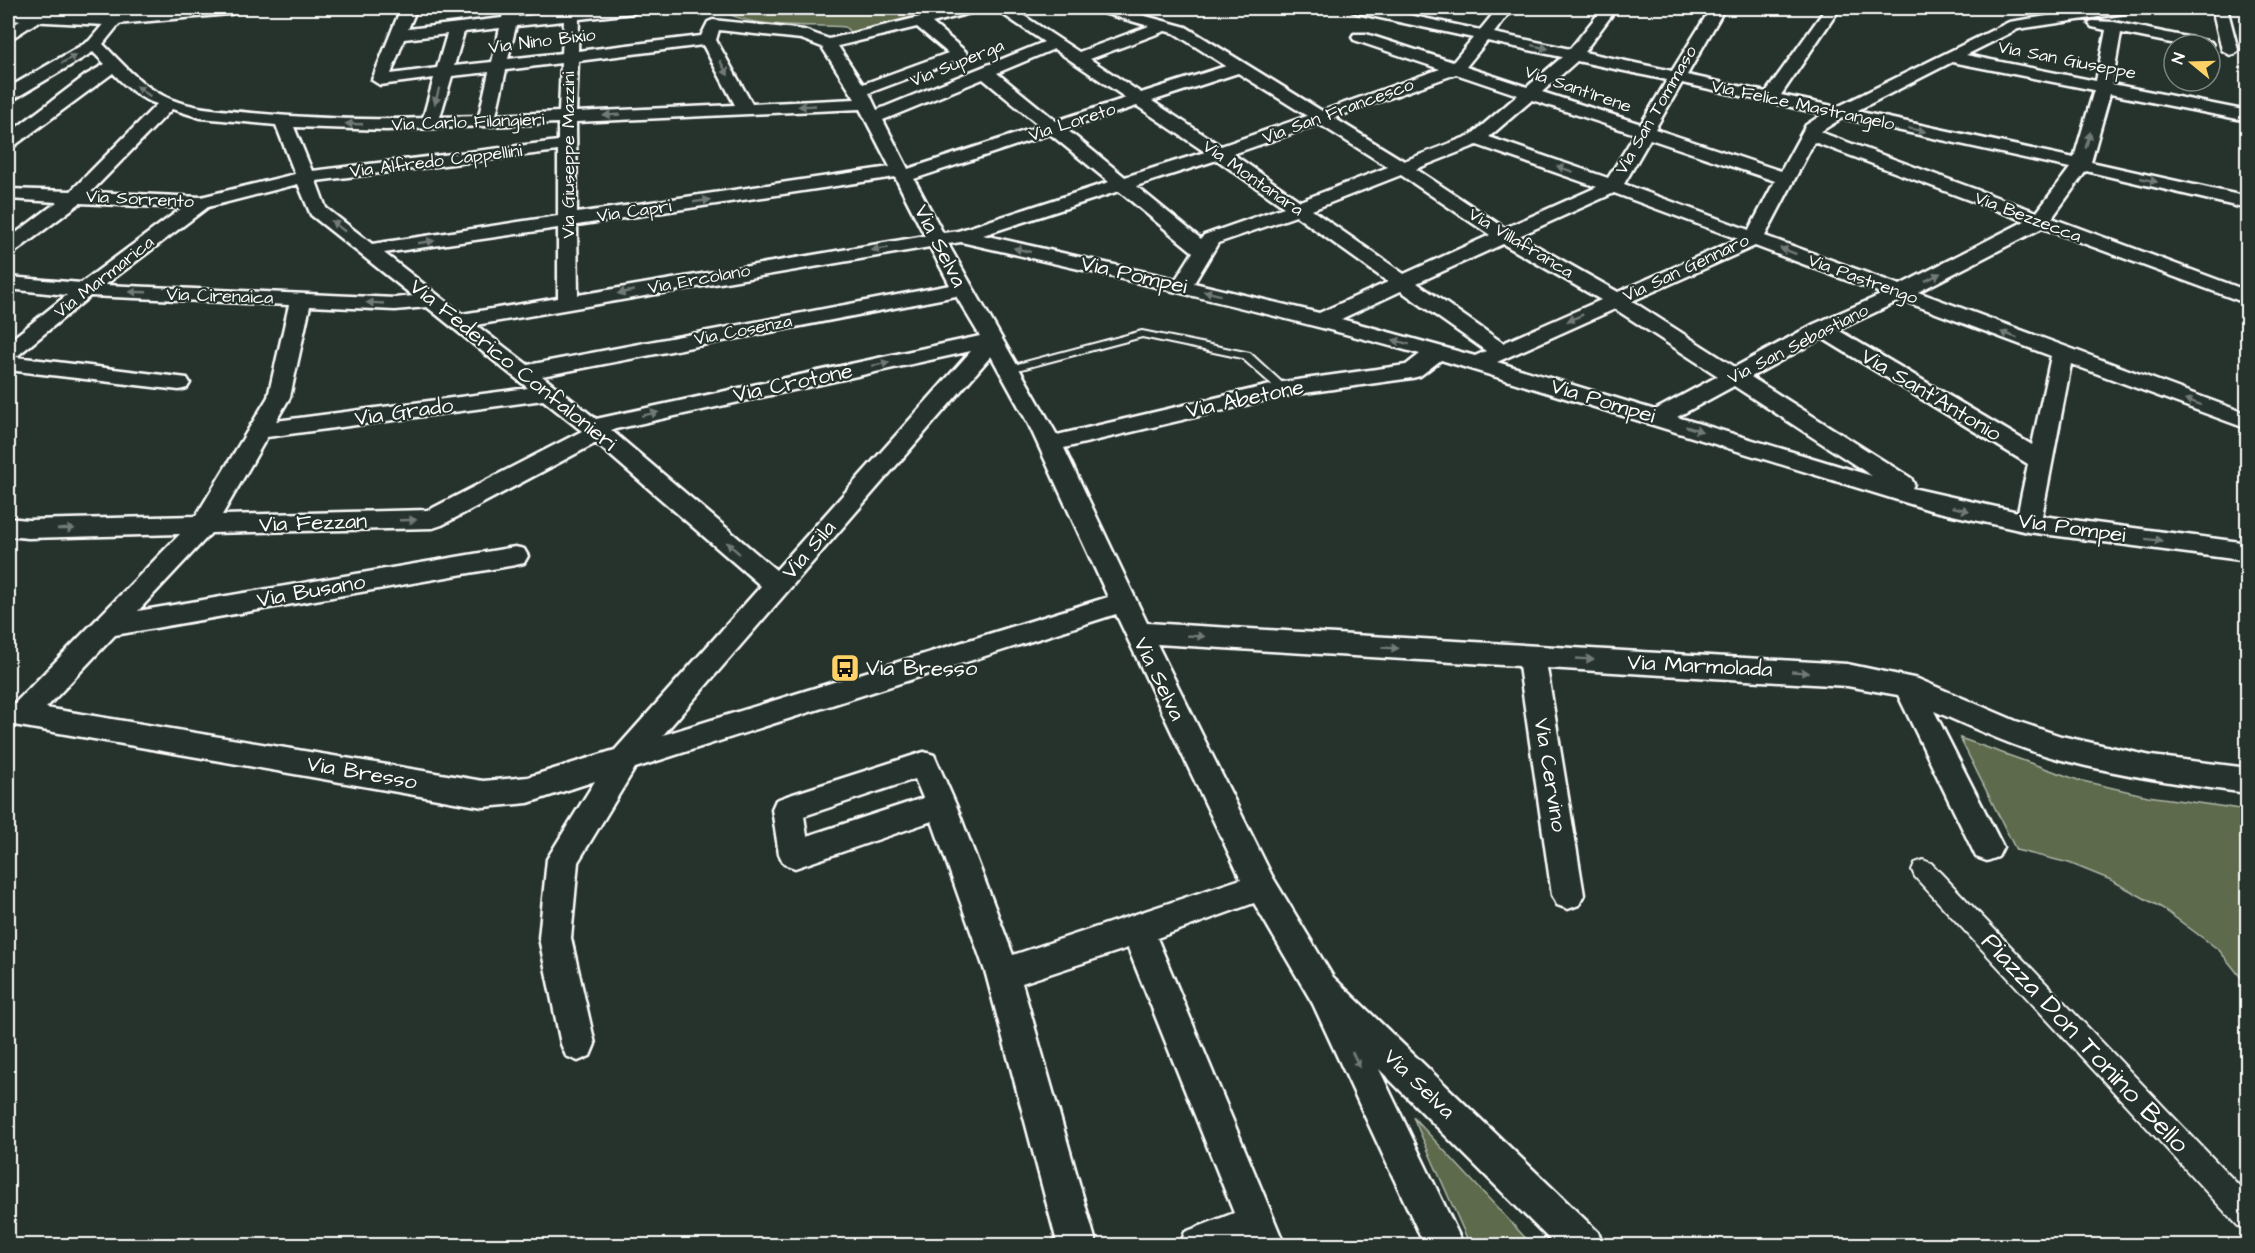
<svg xmlns="http://www.w3.org/2000/svg" width="2255" height="1253" viewBox="0 0 2255 1253" font-family="'Architects Daughter',sans-serif">
	<style>
		.green { fill: #5d6b4c; stroke: #aeb5a6; stroke-width: 1.5 }
		.lines { fill: none; stroke-linecap: round; stroke-linejoin: round }
		.service-casing { stroke: #fff; stroke-width: 4 }
		.pedestrian-casing { stroke: #fff; stroke-width: 4 }
		.minor-casing { stroke: #fff; stroke-width: 5 }
		.tertiary-casing { stroke: #fff; stroke-width: 5 }
		.service { fill: #26332d; fill-rule: evenodd }
		.pedestrian { fill: #26332d; fill-rule: evenodd }
		.minor { fill: #26332d; fill-rule: evenodd }
		.tertiary { fill: #26332d; fill-rule: evenodd }
		.oneway { fill: #727a76 }
		.labels { text-anchor: middle; dominant-baseline: central; stroke-width: 4.5; stroke-linejoin: round; paint-order: stroke }
		.far-street-label { font-size: 18px; fill: #fff; stroke: #26332d }
		.street-label { font-size: 22px; fill: #fff; stroke: #26332d }
		.poi-label { font-size: 22px; fill: #fff; stroke: #26332d; text-anchor: start }
		.near-street-label { font-size: 27px; fill: #fff; stroke: #26332d }
	</style>
	<rect width="100%" height="100%" fill="#26332d"/>
	<filter id="ink" filterUnits="userSpaceOnUse"><feTurbulence type="fractalNoise" baseFrequency=".0167" numOctaves="2"/><feDisplacementMap in="SourceGraphic" scale="12" xChannelSelector="R" yChannelSelector="G"/><feConvolveMatrix kernelMatrix="1 2 1 2 8 2 1 2 1" color-interpolation-filters="sRGB"/></filter>
	<g filter="url(#ink)">
		<g class="green">
			<path d="M718,8H951L851,33L845,27C808,24 749,30 718,8Z"/>
			<path d="M1960,738L2078,780L2148,796L2247,810V985L2219,950L2162,908L2111,880L2069,863L2016,850Z"/>
			<path d="M1413,1117L1532,1245H1470Z"/>
		</g>
		<g class="lines">
			<g class="service-casing">
				<path id="service" d="M1142,331L1250,353L1289,389L1283,393L1279,391L1242,358L1142,337L1010,372L1004,369L1006,367Z"/>
			</g>
			<g class="pedestrian-casing">
				<path id="pedestrian" d="M1923,860L1931,863L2248,1195V1230L2238,1226L1915,877L1912,870L1915,863Z"/>
			</g>
			<g class="minor-casing">
				<g id="minor">
					<path d="M401,8H417L408,29L502,18L505,8H519L518,17L564,11L565,8H579L580,10L642,8L634,13L579,19L578,51L701,36L708,22L713,20L804,30L829,39L957,8H980L978,11L932,23L965,51L967,54L965,57L869,93L877,110L1044,42L998,11L996,8H1012L1079,52L1149,26L1096,11L1093,8H1116L1186,27L1322,111L1440,69L1354,40L1352,37L1354,34H1366L1453,62L1473,38L1357,13L1352,11L1350,8H1376L1480,30L1498,8H1513L1494,33L1570,49L1603,8H1617L1584,52L1672,71L1711,8H1725L1687,75L1766,92L1826,8H1840L1781,95L1837,107L2009,22L2098,8H2132L2130,11L2125,13L2018,29L1966,55L2096,81L2106,30L2092,27L2089,24L2092,21L2114,22L2211,42L2213,45L2210,49V45H2181L2121,33L2112,84L2248,111V121L2110,94L2091,162L2248,197V209L2086,171L2052,218L2248,291V304L2042,228L1918,292L2248,414V429L2071,364L2042,516L2248,543V561L2028,532L1930,510L1441,360L1420,376L1412,378L1283,396L1064,448L1147,623L1847,664L1918,679L2016,721L2061,736L2151,756L2248,768V793C2185,785 2123,776 2062,760C2018,749 1976,729 1934,711L2003,847L1998,857L1987,861L1976,857L1898,695L1847,686L1547,668L1584,895L1579,905L1568,909L1557,905L1552,895L1519,666L1157,644L1272,876L1333,977L1598,1232L1603,1246H1556L1379,1069L1464,1246H1425L1313,1004L1254,903L1157,938L1285,1246H1180L1185,1232L1234,1213L1128,948L1022,983L1097,1246H1058L986,974L932,821L795,868L784,864L779,854L772,809L776,800L787,796L924,752L934,755L956,805L1013,955L1241,879L1116,614L635,768L578,862L571,938L595,1044L590,1056L578,1061L566,1056L561,1044L539,938L547,859L595,781L528,803L483,807L8,724V702L15,703L180,534L28,538L8,536V518L28,520L196,516L268,397L289,305L90,296L16,357L187,378L190,383L187,388L179,390L8,370V342L67,295L8,289V277L81,283L182,208L80,203L15,252L8,254V239L57,202L8,199V189L71,191L157,104C140,99 125,86 113,73L14,146L8,147V134L86,75L105,64L93,52L14,99L8,100V88L89,41L111,15L116,13L124,18L103,44C121,62 136,80 158,93C185,109 222,110 252,113C309,118 366,121 423,118L434,78L380,85L372,80ZM564,21L562,53L508,59L516,26ZM917,27L948,53L863,84L838,46ZM500,28L492,62L454,66L464,32ZM719,30L801,39L822,47L855,99L752,104L716,40ZM1165,31L1174,33L1226,66L1141,93L1090,59ZM447,34L437,68L391,74L404,39ZM1487,41L1562,57L1527,87L1466,67ZM703,45L735,105L576,112L578,61ZM1054,49L1126,98L1056,121L997,73ZM1577,61L1667,80L1641,124L1542,92ZM1952,62L2094,90L2074,158L1856,111ZM561,63L559,112L496,115L506,70ZM489,72L479,116L440,117L452,76ZM1238,73L1307,116L1221,146L1152,101ZM1456,74L1518,95L1471,135L1404,161L1334,118ZM983,79L1040,126L908,169L883,120ZM1682,83L1823,114L1806,125L1781,171L1655,129ZM1532,100L1635,134L1608,178L1489,137ZM1137,106L1205,152L1125,177L1066,129ZM172,109L201,118L276,125L295,174L201,197L91,192ZM860,109L890,167L577,213L576,122ZM1842,118L2070,168L2037,212L1820,132ZM558,123V141L312,171L294,127L386,130ZM1319,124L1388,167L1300,201L1233,154ZM1050,134L1109,182L958,231L943,233L914,179ZM1650,139L1775,181L1749,230L1624,184ZM1814,142L2025,221L1900,285L1765,236ZM1477,145L1597,187L1505,228L1416,169ZM558,151V216L372,244L326,208L316,181ZM1217,160L1284,207L1204,235L1201,239L1136,186ZM1401,175L1490,235L1404,274L1312,210ZM895,177L925,236L578,295L577,225ZM298,184L311,215L413,296L395,298L105,285L208,207ZM1119,191L1193,252L1176,279L983,235ZM1614,193L1738,239L1618,292L1519,236ZM1296,216L1388,282L1319,313L1194,283L1218,243ZM558,228V298L462,314L384,253ZM961,242C1115,277 1268,312 1420,354L1406,365L1283,382L1057,435L948,244ZM1503,244L1601,300L1503,343L1417,283ZM1755,246L1883,294L1814,324L1735,367L1632,301ZM930,247L950,285L528,365L476,325ZM1401,291L1486,351L1475,356L1341,319ZM956,296L980,336L596,419L542,376ZM1901,300L2051,356L2032,445L1838,330ZM310,306L395,310L427,307L528,388L276,421L290,397ZM1615,309L1718,376L1655,410L1497,362ZM1822,338L2028,464L2018,512L1912,488L1914,484L1911,478L1751,377ZM971,351L776,570L611,430ZM991,356L1029,425L1108,597L663,735ZM1734,386L1872,476L1677,417ZM543,400L582,431L429,510L222,515L267,437ZM596,443L761,586L615,750L528,777L483,781L46,708L115,635L515,565L524,563L528,556L524,549L515,547L138,611L211,533L433,528L442,525ZM915,779L923,798L807,836L804,816Z"/>
					<path d="M2212,8H2227L2238,50L2236,53L2230,55L2222,50Z"/>
					<path d="M37,11L45,16L42,19L14,37L8,39V28Z"/>
				</g>
			</g>
			<g class="tertiary-casing">
				<path id="tertiary" d="M172,8H239L237,12L230,14L105,25L8,20V9L105,13Z"/>
			</g>
			<use href="#service" class="service"/>
			<use href="#pedestrian" class="pedestrian"/>
			<use href="#minor" class="minor"/>
			<use href="#tertiary" class="tertiary"/>
		</g>
		<defs><path id="oneway-solid" d="M-6-.8H1V-3.2L6.5 0L1 3.2V.8H-6Z" transform="scale(1.5)"/></defs>
		<g class="oneway">
			<use href="#oneway-solid" transform="translate(1540 47) rotate(12)"/>
			<use href="#oneway-solid" transform="translate(69 59) rotate(-30)"/>
			<use href="#oneway-solid" transform="translate(724 68) rotate(61)"/>
			<use href="#oneway-solid" transform="translate(143 91) rotate(-145)"/>
			<use href="#oneway-solid" transform="translate(437 96) rotate(105)"/>
			<use href="#oneway-solid" transform="translate(807 106) rotate(177)"/>
			<use href="#oneway-solid" transform="translate(612 115) rotate(177)"/>
			<use href="#oneway-solid" transform="translate(354 124) rotate(-178)"/>
			<use href="#oneway-solid" transform="translate(1917 130) rotate(12)"/>
			<use href="#oneway-solid" transform="translate(2088 140) rotate(-74)"/>
			<use href="#oneway-solid" transform="translate(1565 169) rotate(-161)"/>
			<use href="#oneway-solid" transform="translate(2149 180) rotate(13)"/>
			<use href="#oneway-solid" transform="translate(702 201) rotate(-8)"/>
			<use href="#oneway-solid" transform="translate(338 226) rotate(-142)"/>
			<use href="#oneway-solid" transform="translate(426 242) rotate(-8)"/>
			<use href="#oneway-solid" transform="translate(880 249) rotate(171)"/>
			<use href="#oneway-solid" transform="translate(1022 250) rotate(-167)"/>
			<use href="#oneway-solid" transform="translate(1788 251) rotate(-160)"/>
			<use href="#oneway-solid" transform="translate(1933 277) rotate(-27)"/>
			<use href="#oneway-solid" transform="translate(138 292) rotate(-178)"/>
			<use href="#oneway-solid" transform="translate(626 292) rotate(170)"/>
			<use href="#oneway-solid" transform="translate(1212 293) rotate(-166)"/>
			<use href="#oneway-solid" transform="translate(375 303) rotate(-177)"/>
			<use href="#oneway-solid" transform="translate(1575 318) rotate(156)"/>
			<use href="#oneway-solid" transform="translate(2009 335) rotate(-160)"/>
			<use href="#oneway-solid" transform="translate(1401 342) rotate(-165)"/>
			<use href="#oneway-solid" transform="translate(881 364) rotate(-12)"/>
			<use href="#oneway-solid" transform="translate(2193 402) rotate(-160)"/>
			<use href="#oneway-solid" transform="translate(650 414) rotate(-12)"/>
			<use href="#oneway-solid" transform="translate(1694 429) rotate(17)"/>
			<use href="#oneway-solid" transform="translate(1961 509) rotate(14)"/>
			<use href="#oneway-solid" transform="translate(408 520) rotate(-2)"/>
			<use href="#oneway-solid" transform="translate(66 529) rotate(-1)"/>
			<use href="#oneway-solid" transform="translate(2154 540) rotate(7)"/>
			<use href="#oneway-solid" transform="translate(733 548) rotate(-139)"/>
			<use href="#oneway-solid" transform="translate(1196 636) rotate(3)"/>
			<use href="#oneway-solid" transform="translate(1390 648) rotate(3)"/>
			<use href="#oneway-solid" transform="translate(1585 659) rotate(3)"/>
			<use href="#oneway-solid" transform="translate(1800 672) rotate(3)"/>
			<use href="#oneway-solid" transform="translate(1356 1060) rotate(64)"/>
		</g>
	</g>
	<defs>
		<g id="bus-square" transform="scale(1.5)"><rect x="-9" y="-9" width="18" height="18" rx="4" fill="#ffd166" stroke="#26332d"/><path d="M-5-6H5V4H4V6H2V4H-2V6H-4V4H-5ZM-3.5-4V0h7V-4ZM-3.5 1.2v1.5H-2V1.2ZM2 1.2v1.5H3.5V1.2Z" fill="#111"/></g>
	</defs>
	<g fill-rule="evenodd">
		<use href="#bus-square" x="845" y="668"/>
	</g>
	<g class="labels">
		<g class="far-street-label">
			<text transform="translate(542 41) rotate(-7)">Via Nino Bixio</text>
			<text transform="translate(2067 60) rotate(11)">Via San Giuseppe</text>
			<text transform="translate(957 63) rotate(-22)">Via Superga</text>
			<text transform="translate(1578 89) rotate(19)">Via Sant'Irene</text>
			<text transform="translate(1803 105) rotate(12)">Via Felice Mastrangelo</text>
			<text transform="translate(1656 110) rotate(-60)">Via San Tommaso</text>
			<text transform="translate(1338 111) rotate(-20)">Via San Francesco</text>
			<text transform="translate(468 122) rotate(-2)">Via Carlo Filangieri</text>
			<text transform="translate(1072 122) rotate(-18)">Via Loreto</text>
			<text transform="translate(568 155) rotate(-90)">Via Giuseppe Mazzini</text>
			<text transform="translate(436 161) rotate(-7)">Via Alfredo Cappellini</text>
			<text transform="translate(1253 178) rotate(35)">Via Montanara</text>
			<text transform="translate(140 199) rotate(3)">Via Sorrento</text>
			<text transform="translate(634 211) rotate(-8)">Via Capri</text>
			<text transform="translate(2028 217) rotate(21)">Via Bezzecca</text>
			<text transform="translate(1521 243) rotate(31)">Via Villafranca</text>
			<text transform="translate(1686 268) rotate(-25)">Via San Gennaro</text>
			<text transform="translate(104 277) rotate(-38)">Via Marmarica</text>
			<text transform="translate(699 279) rotate(-10)">Via Ercolano</text>
			<text transform="translate(1863 279) rotate(20)">Via Pastrengo</text>
			<text transform="translate(220 296) rotate(2)">Via Cirenaica</text>
			<text transform="translate(743 330) rotate(-11)">Via Cosenza</text>
			<text transform="translate(1798 344) rotate(-27)">Via San Sebastiano</text>
		</g>
		<g class="street-label">
			<text transform="translate(940 246) rotate(63)">Via Selva</text>
			<text transform="translate(1134 275) rotate(13)">Via Pompei</text>
			<text transform="translate(513 365) rotate(39)">Via Federico Confalonieri</text>
			<text transform="translate(793 383) rotate(-12)">Via Crotone</text>
			<text transform="translate(1931 395) rotate(31)">Via Sant'Antonio</text>
			<text transform="translate(1245 399) rotate(-12)">Via Abetone</text>
			<text transform="translate(1603 401) rotate(17)">Via Pompei</text>
			<text transform="translate(404 412) rotate(-8)">Via Grado</text>
			<text transform="translate(313 523) rotate(-2)">Via Fezzan</text>
			<text transform="translate(2072 528) rotate(8)">Via Pompei</text>
			<text transform="translate(809 550) rotate(-49)">Via Sila</text>
			<text transform="translate(311 591) rotate(-10)">Via Busano</text>
			<text transform="translate(1700 666) rotate(3)">Via Marmolada</text>
			<text transform="translate(1159 679) rotate(64)">Via Selva</text>
			<text transform="translate(362 773) rotate(10)">Via Bresso</text>
			<text transform="translate(1550 775) rotate(81)">Via Cervino</text>
			<text transform="translate(1419 1084) rotate(44)">Via Selva</text>
		</g>
		<g class="poi-label">
			<text x="866" y="668">Via Bresso</text>
		</g>
		<g class="near-street-label">
			<text transform="translate(2085 1043) rotate(47)">Piazza Don Tonino Bello</text>
		</g>
	</g>
	<rect width="2255" height="1253" fill="none" stroke="#26332d" stroke-width="30"/>
	<rect x="15" y="15" width="2225" height="1223" fill="none" stroke="#fff" stroke-width="2" filter="url(#ink)"/>
	<g transform="translate(2192 63) rotate(289)"><circle r="28" fill="#26332d" stroke="#7d8581" stroke-width="1.5"/>
	<path d="M0-4.5L10 22L0 15L-10 22Z" fill="#ffd166"/>
	<text y="-9" font-size="16" font-weight="bold" text-anchor="middle" fill="#ffffff">N</text>
	</g>
</svg>
